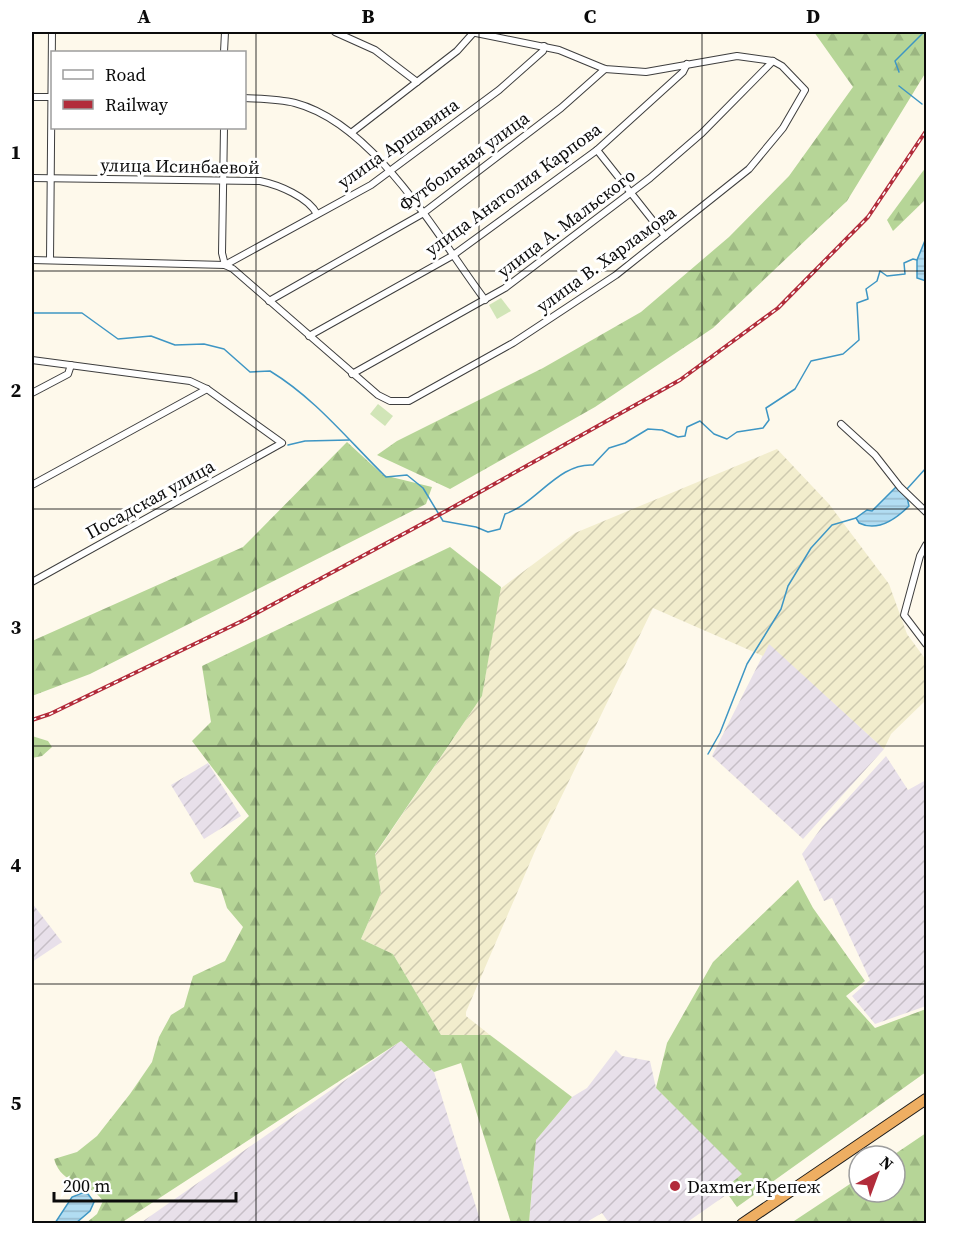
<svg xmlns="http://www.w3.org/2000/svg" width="958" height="1255" viewBox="0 0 958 1255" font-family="'Source Serif 4',serif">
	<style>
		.industrial { fill: url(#industrial-furrows) }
		.farmland { fill: url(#farmland-furrows) }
		.forest { fill: url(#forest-firs) }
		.park { fill: #d1e5b7 }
		.water { fill: url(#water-rules); stroke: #3e96c4; stroke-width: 1.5 }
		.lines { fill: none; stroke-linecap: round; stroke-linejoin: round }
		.stream { stroke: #3e96c4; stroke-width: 1.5 }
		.minor-casing { stroke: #3e3e3e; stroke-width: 8 }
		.trunk-casing { stroke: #1c1c1c; stroke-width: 12 }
		.minor { stroke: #fff; stroke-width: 6 }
		.trunk { stroke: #eeae62; stroke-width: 10 }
		.rail-casing { stroke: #b22c3a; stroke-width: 4 }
		.rail { stroke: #fff; stroke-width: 1.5; stroke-dasharray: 4.5; stroke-linecap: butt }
		.grid { fill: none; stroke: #0b0b0b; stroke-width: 1.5; stroke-opacity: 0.55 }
		.poi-dot { fill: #b22c3a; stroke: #fff; stroke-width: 2 }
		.labels { text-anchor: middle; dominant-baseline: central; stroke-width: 6; stroke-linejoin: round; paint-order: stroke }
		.street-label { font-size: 18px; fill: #0b0b0b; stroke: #fff }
		.poi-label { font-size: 18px; fill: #0b0b0b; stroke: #fff; text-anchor: start }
		.neatline { fill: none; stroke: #0b0b0b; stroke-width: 2 }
		.grid-label { font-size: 20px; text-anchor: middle; font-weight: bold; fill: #0b0b0b }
	</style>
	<defs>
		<pattern id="industrial-furrows" width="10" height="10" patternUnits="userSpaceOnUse" patternTransform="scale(1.5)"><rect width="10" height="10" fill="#e8e0ea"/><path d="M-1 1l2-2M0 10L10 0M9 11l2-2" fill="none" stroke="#c6bfc7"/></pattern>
		<pattern id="farmland-furrows" width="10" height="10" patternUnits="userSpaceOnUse" patternTransform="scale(1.5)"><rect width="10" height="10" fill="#f2edcd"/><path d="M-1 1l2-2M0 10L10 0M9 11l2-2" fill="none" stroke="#cecaaf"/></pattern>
		<pattern id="forest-firs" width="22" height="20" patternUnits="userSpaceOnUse" patternTransform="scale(1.5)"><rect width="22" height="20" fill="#b6d597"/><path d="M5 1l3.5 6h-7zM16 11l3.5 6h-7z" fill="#9bb681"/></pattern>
		<pattern id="water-rules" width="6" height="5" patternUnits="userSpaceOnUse" patternTransform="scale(1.5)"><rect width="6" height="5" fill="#b2ddf2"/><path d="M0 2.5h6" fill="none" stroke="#98bcce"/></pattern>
	</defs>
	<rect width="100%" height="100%" fill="#fef9eb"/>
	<g class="industrial">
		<path d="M769,643L884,749L803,839L712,756Z"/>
		<path d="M886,756L908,790L926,780V1006L875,1024L852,996L870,980L832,898L824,901L802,854L822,827Z"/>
		<path d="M208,763L241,816L204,839L171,785Z"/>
		<path d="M32,903L62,942L32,962Z"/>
		<path d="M401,1041L434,1072L481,1223L139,1224Z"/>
		<path d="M616,1050L622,1056L650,1061L656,1088L743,1174L724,1189L726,1195L686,1223L676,1221L609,1223L602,1213L585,1223L529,1224L536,1140L572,1097L587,1088Z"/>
	</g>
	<path class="farmland" d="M777,449L829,504L889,584L907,634L926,660V700L891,734L884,749L769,644L763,656L653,608L535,851L466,1012V1016L490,1035H441L393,954L361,939L381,893L375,855L482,696L500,589L575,533Z"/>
	<g class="forest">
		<path d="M814,32H926V72L847,201L713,328L595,407L450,489L377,455L397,441L543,368L641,312L729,237L789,176L853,87Z"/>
		<path d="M926,167V199L893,231L887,220Z"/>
		<path d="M347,442L383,475L432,487L426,504L90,674L32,696V641L243,547Z"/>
		<path d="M450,547L501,587L482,696L375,854L381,893L361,939L393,954L441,1035H490L572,1097L536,1140L529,1223H511L461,1063L434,1072L401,1041L121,1223H86L97,1214L103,1201C87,1178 63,1188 54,1159L77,1152L97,1136L130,1094L152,1062L159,1037L171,1015L184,1007L193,976L225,961L243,927L227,908L221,889L194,882L190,873L249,816L192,741L211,722L202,666Z"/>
		<path d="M32,736L48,741L52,747L42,756L32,758Z"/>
		<path d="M798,880L813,908L865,981L846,996L875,1028L926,1009V1072L737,1207L724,1189L742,1174L656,1088L667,1043L713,962Z"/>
		<path d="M926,1133V1223H791L859,1178V1192H895V1156H892Z"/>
	</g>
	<g class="park">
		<path d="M501,298L511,311L497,319L489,305Z"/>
		<path d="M378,404L393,416L385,426L370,414Z"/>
	</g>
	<g class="water">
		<path d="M926,238V281L917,278V260Z"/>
		<path d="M896,487L907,497L909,506C896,519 877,532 859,523L856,518L867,510L872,511Z"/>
		<path d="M82,1193L88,1194L94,1202L90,1211L76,1223H55L72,1197Z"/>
	</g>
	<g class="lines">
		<g class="stream">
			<path d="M899,72L895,61L924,32"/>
			<path d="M899,86L922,104"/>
			<path d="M32,313H82L118,339L151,336L175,345L204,344L224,349L250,372L270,371C316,399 348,440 386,477L407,475L423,488L443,521L476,527L488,532L500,529L505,514C537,503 558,463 593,465L609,448L625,443L648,429L662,430L678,437L685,436L687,427L700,421L714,434L727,439L737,432L763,428L769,420L766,408L795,389L811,361L843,354L859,340L857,303L868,299L866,289L877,281L880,271L887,276L905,274L904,263L913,259L917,260"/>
			<path d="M288,445L305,441L349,440"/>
			<path d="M907,489L926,468"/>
			<path d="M708,754L720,733L747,664L781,609L788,586L811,548L832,525L856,518"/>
		</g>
		<g class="minor-casing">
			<g id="minor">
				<path d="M335,32L375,50L417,82"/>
				<path d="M224,52L225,32"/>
				<path d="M32,97H52"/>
				<path d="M244,98C261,99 279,99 295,103C375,124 438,237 485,300"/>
				<path d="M224,128L222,253L225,265"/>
				<path d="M351,133L457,51L474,32"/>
				<path d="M597,150L665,236"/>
				<path d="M32,178L260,181C279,185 308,197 317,214"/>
				<path d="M32,260L225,265L233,269L378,395L390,401H409L513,343L616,275L749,169L783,128L805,90L782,66L773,61L737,56L646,72L605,69L559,50L471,32"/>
				<path d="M50,260L52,32"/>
				<path d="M225,265L371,185L499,90L543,51L544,46"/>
				<path d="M269,301L422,214L561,108L605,69"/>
				<path d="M309,336L452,256L597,150L683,72L687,64"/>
				<path d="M32,360L190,381L207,389L282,443L32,582"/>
				<path d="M352,374L505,288L650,178L702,133L773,61"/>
				<path d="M32,393L68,374L71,365"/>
				<path d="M841,424L875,455L900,487L926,512"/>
				<path d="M32,485L207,389"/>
				<path d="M926,545L920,556L904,615L926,644"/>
			</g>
		</g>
		<g class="trunk-casing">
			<path id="trunk" d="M742,1224L926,1099"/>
		</g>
		<use href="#minor" class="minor"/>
		<use href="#trunk" class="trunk"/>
		<g class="rail-casing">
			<path id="rail" d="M32,720L50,714L242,621L446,511L680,380L778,308L868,217L926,131"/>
		</g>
		<use href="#rail" class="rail"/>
	</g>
	<path class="grid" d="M256,32V1224M479,32V1224M702,32V1224M32,271H926M32,509H926M32,746H926M32,984H926"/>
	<circle class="poi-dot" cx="675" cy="1186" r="6"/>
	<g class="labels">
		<g class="street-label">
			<text transform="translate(398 143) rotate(-35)">улица Аршавина</text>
			<text transform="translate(464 161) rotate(-36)">Футбольная улица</text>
			<text transform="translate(180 166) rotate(1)">улица Исинбаевой</text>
			<text transform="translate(513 189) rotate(-36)">улица Анатолия Карпова</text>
			<text transform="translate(566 223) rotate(-37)">улица А. Мальского</text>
			<text transform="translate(606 259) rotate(-36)">улица В. Харламова</text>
			<text transform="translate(150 499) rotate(-29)">Посадская улица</text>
		</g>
		<g class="poi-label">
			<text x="687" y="1186">Daxmer Крепеж</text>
		</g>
	</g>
	<rect width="958" height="1255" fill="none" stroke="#ffffff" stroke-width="66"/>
	<rect x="51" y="51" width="195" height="78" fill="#ffffff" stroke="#9d9d9d" stroke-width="1.5"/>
	<rect x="63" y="70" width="30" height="9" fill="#ffffff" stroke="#9d9d9d" stroke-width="1.5"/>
	<text x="105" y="81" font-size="18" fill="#0b0b0b">Road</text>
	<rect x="63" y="100" width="30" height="9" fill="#b22c3a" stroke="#9d9d9d" stroke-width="1.5"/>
	<text x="105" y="111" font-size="18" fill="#0b0b0b">Railway</text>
	<g transform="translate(877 1174) rotate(41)"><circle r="28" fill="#ffffff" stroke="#9d9d9d" stroke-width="1.5"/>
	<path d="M0-4.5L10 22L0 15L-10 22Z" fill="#b22c3a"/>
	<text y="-9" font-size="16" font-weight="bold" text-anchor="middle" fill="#0b0b0b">N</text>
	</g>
	<path d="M54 1192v9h182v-9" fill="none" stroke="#0b0b0b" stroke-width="3"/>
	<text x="63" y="1192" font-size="18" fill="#0b0b0b" stroke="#ffffff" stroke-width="4.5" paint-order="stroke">200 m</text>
	<rect x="33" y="33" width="892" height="1189" class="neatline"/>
	<g class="grid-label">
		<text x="144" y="23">A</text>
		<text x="368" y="23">B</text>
		<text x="590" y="23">C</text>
		<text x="813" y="23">D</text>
		<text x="16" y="159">1</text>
		<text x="16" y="397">2</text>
		<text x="16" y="634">3</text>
		<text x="16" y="872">4</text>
		<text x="16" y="1110">5</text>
	</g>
</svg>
